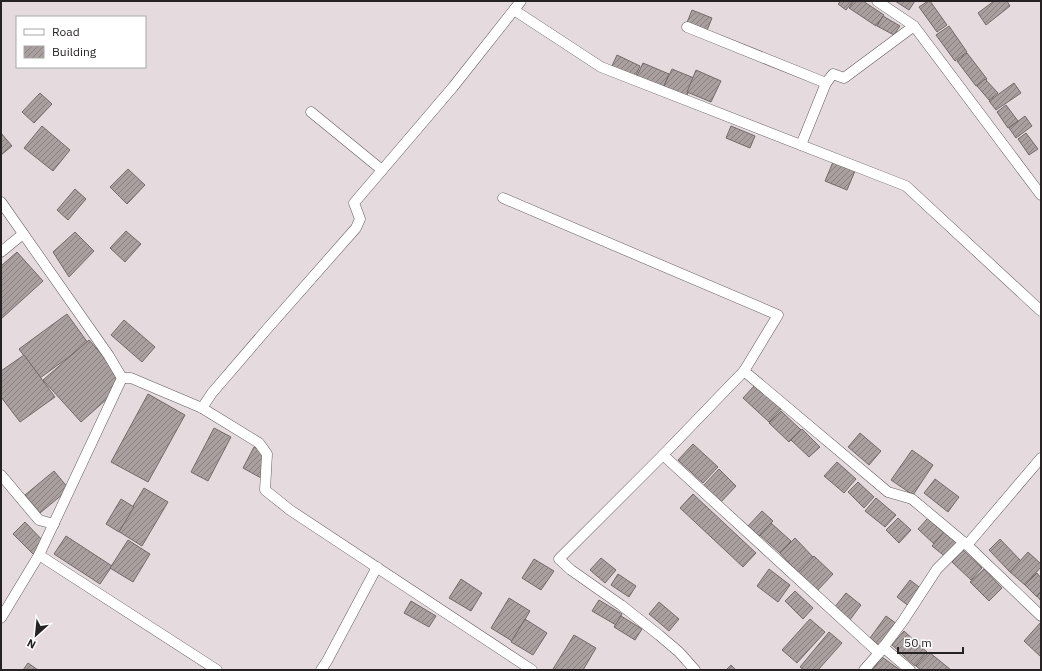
<svg xmlns="http://www.w3.org/2000/svg" width="1042" height="671" viewBox="0 0 1042 671" font-family="'IBM Plex Sans',sans-serif">
	<style>
		.building { fill: url(#building-hatch); stroke: #736a69 }
		.lines { fill: none; stroke-linecap: round; stroke-linejoin: round }
		.street-casing { stroke: #645b5e; stroke-width: 11 }
		.street { stroke: #fff; stroke-width: 10 }
	</style>
	<defs>
		<pattern id="building-hatch" width="6" height="6" patternUnits="userSpaceOnUse"><rect width="6" height="6" fill="#a99f9e"/><path d="M-1 1l2-2M0 6l6-6M5 7l2-2" fill="none" stroke="#898181"/></pattern>
	</defs>
	<rect width="100%" height="100%" fill="#e5dbde"/>
	<g class="building">
		<path d="M841,1H853L846,10L838,4Z"/>
		<path d="M854,1H863L884,15L876,26L849,8Z"/>
		<path d="M895,1H915L909,10Z"/>
		<path d="M928,1H930L947,25L937,32L919,7Z"/>
		<path d="M994,1H1007L1010,6L986,25L978,13Z"/>
		<path d="M692,10L712,18L706,33L686,25Z"/>
		<path d="M883,16L900,26L894,35L877,26Z"/>
		<path d="M949,26L967,52L955,61L936,35Z"/>
		<path d="M967,53L987,79L976,86L957,61Z"/>
		<path d="M617,55L640,66L634,80L610,70Z"/>
		<path d="M643,63L669,74L662,91L635,80Z"/>
		<path d="M672,69L694,78L686,98L663,88Z"/>
		<path d="M696,70L721,81L711,102L687,92Z"/>
		<path d="M985,79L998,93L989,100L977,86Z"/>
		<path d="M1014,83L1021,93L996,110L989,101Z"/>
		<path d="M40,93L52,104L34,123L22,112Z"/>
		<path d="M1006,105L1018,121L1008,128L997,112Z"/>
		<path d="M1025,116L1032,126L1016,138L1009,128Z"/>
		<path d="M42,126L70,150L53,171L24,148Z"/>
		<path d="M731,126L755,136L750,148L726,138Z"/>
		<path d="M1,133L12,146L1,155Z"/>
		<path d="M1026,133L1038,149L1029,155L1018,139Z"/>
		<path d="M833,162L855,171L847,190L825,181Z"/>
		<path d="M128,169L145,185L127,204L110,187Z"/>
		<path d="M75,189L86,199L68,220L57,210Z"/>
		<path d="M126,231L141,244L125,262L110,248Z"/>
		<path d="M75,232L94,251L69,277L53,252Z"/>
		<path d="M17,252L43,281L1,319V266Z"/>
		<path d="M67,314L88,343L40,378L19,349Z"/>
		<path d="M124,320L155,347L142,362L111,335Z"/>
		<path d="M89,340L126,382L81,422L43,380Z"/>
		<path d="M24,355L55,397L20,422L1,397V371Z"/>
		<path d="M755,385L781,409L769,422L743,398Z"/>
		<path d="M148,394L185,415L148,482L111,462Z"/>
		<path d="M781,411L801,430L789,442L769,423Z"/>
		<path d="M214,428L231,437L208,481L191,472Z"/>
		<path d="M802,429L820,447L809,457L791,440Z"/>
		<path d="M860,433L881,451L869,465L848,447Z"/>
		<path d="M693,444L718,467L703,483L678,460Z"/>
		<path d="M254,447L272,457L261,478L243,468Z"/>
		<path d="M912,450L933,465L913,495L891,480Z"/>
		<path d="M837,462L856,479L844,493L824,476Z"/>
		<path d="M719,469L736,486L721,502L703,486Z"/>
		<path d="M54,471L69,489L40,513L25,495Z"/>
		<path d="M935,479L959,497L948,512L924,493Z"/>
		<path d="M858,482L874,497L864,508L848,492Z"/>
		<path d="M144,488L168,502L142,546L118,531Z"/>
		<path d="M693,494L756,553L743,567L680,508Z"/>
		<path d="M876,498L896,515L885,527L865,511Z"/>
		<path d="M121,499L134,507L119,532L106,524Z"/>
		<path d="M762,511L773,521L759,536L748,526Z"/>
		<path d="M898,518L911,530L899,543L886,530Z"/>
		<path d="M928,518L944,533L934,544L918,529Z"/>
		<path d="M25,522L46,544L34,555L13,534Z"/>
		<path d="M771,523L791,541L780,553L760,535Z"/>
		<path d="M945,531L960,543L947,558L932,546Z"/>
		<path d="M66,536L112,566L100,584L54,554Z"/>
		<path d="M795,538L814,558L798,573L780,553Z"/>
		<path d="M1000,539L1021,561L1010,572L989,550Z"/>
		<path d="M128,540L150,554L133,582L110,568Z"/>
		<path d="M963,550L982,568L971,580L952,562Z"/>
		<path d="M1028,552L1041,564V567L1025,585L1010,572Z"/>
		<path d="M814,556L833,574L817,591L798,573Z"/>
		<path d="M601,558L616,570L605,583L590,570Z"/>
		<path d="M534,559L554,571L541,590L522,578Z"/>
		<path d="M769,569L790,585L778,602L757,586Z"/>
		<path d="M984,569L1002,588L989,601L970,582Z"/>
		<path d="M1037,573L1041,578V593L1037,597L1025,585Z"/>
		<path d="M618,574L636,586L629,597L611,585Z"/>
		<path d="M461,579L482,593L471,611L449,598Z"/>
		<path d="M910,580L923,590L910,607L897,597Z"/>
		<path d="M795,591L813,608L803,619L785,601Z"/>
		<path d="M1041,592V601L1037,596Z"/>
		<path d="M846,593L861,605L849,621L834,608Z"/>
		<path d="M509,598L530,611L512,641L491,628Z"/>
		<path d="M599,600L622,614L616,625L592,611Z"/>
		<path d="M411,601L436,616L429,627L404,613Z"/>
		<path d="M659,602L679,619L669,631L649,614Z"/>
		<path d="M621,616L642,629L635,640L614,627Z"/>
		<path d="M886,616L897,624L880,646L870,638Z"/>
		<path d="M525,619L547,633L533,655L511,642Z"/>
		<path d="M810,619L825,632L797,663L782,650Z"/>
		<path d="M1041,622V657L1024,641Z"/>
		<path d="M904,631L927,652L915,666L892,645Z"/>
		<path d="M829,632L842,643L818,670H804L800,667Z"/>
		<path d="M574,635L596,648L583,670H555L553,669Z"/>
		<path d="M929,652L951,670H921L916,666Z"/>
		<path d="M882,657L900,670H872Z"/>
		<path d="M28,663L38,670H23Z"/>
		<path d="M731,665L736,670H726Z"/>
	</g>
	<g class="lines">
		<g class="street-casing">
			<g id="street">
				<path d="M877,1L914,26L1041,195"/>
				<path d="M514,10L601,67L906,186L1041,311"/>
				<path d="M687,27L826,83L833,74L844,78L914,26"/>
				<path d="M311,112L382,170"/>
				<path d="M801,145L826,83"/>
				<path d="M503,198L778,315L744,371L663,455L559,559L571,570L621,605L659,635L679,652L695,670"/>
				<path d="M1,202L109,356L122,378L39,555L1,618"/>
				<path d="M1,252L23,234"/>
				<path d="M744,371L888,492L912,499L967,545L1041,616"/>
				<path d="M122,378H131L202,408L259,443L267,454L265,490L290,510L532,670"/>
				<path d="M202,408L212,393L267,329L356,228L360,219L354,203L453,87L521,1"/>
				<path d="M663,455L879,653L864,670"/>
				<path d="M1,475L39,520L54,524"/>
				<path d="M967,545L1041,458"/>
				<path d="M39,555L217,670"/>
				<path d="M883,647L910,670"/>
				<path d="M879,653L903,621L937,569L964,542"/>
				<path d="M321,670L327,661L377,567"/>
			</g>
		</g>
		<use href="#street" class="street"/>
	</g>
	<rect width="1042" height="671" fill="none" stroke="#262224" stroke-width="4"/>
	<rect x="16" y="16" width="130" height="52" fill="#ffffff" stroke="#a8a7a7"/>
	<rect x="24" y="29" width="20" height="6" fill="#ffffff" stroke="#a8a7a7"/>
	<text x="52" y="36" font-size="12" fill="#262224">Road</text>
	<rect x="24" y="46" width="20" height="12" fill="url(#building-hatch)" stroke="#a8a7a7"/>
	<text x="52" y="56" font-size="12" fill="#262224">Building</text>
	<g transform="translate(36 635) rotate(207)" stroke="#ffffff" stroke-width="3" paint-order="stroke">
	<path d="M0-3L7 15L0 10L-7 15Z" fill="#262224"/>
	<text y="-6" font-size="11" font-weight="bold" text-anchor="middle" fill="#262224">N</text>
	</g>
	<path d="M898 647v6h65v-6" fill="none" stroke="#262224" stroke-width="2"/>
	<text x="904" y="647" font-size="12" fill="#262224" stroke="#ffffff" stroke-width="3" paint-order="stroke">50 m</text>
</svg>
